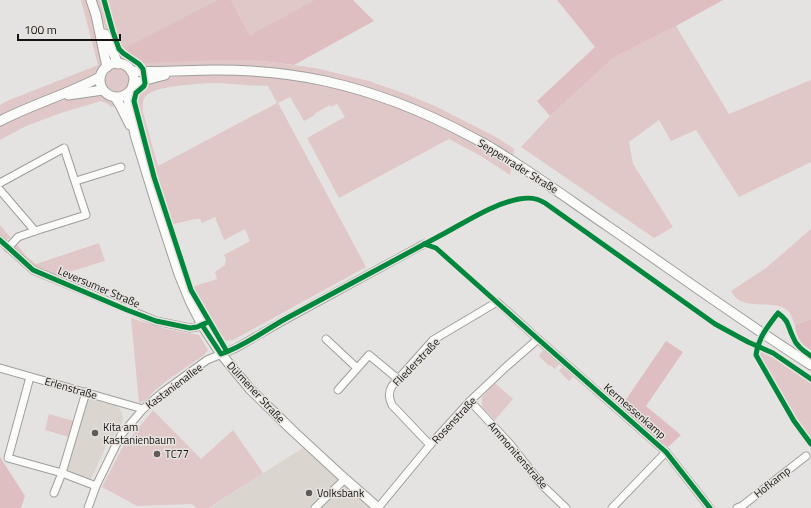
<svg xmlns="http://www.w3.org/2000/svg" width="811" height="508" viewBox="0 0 811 508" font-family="'Titillium Web',sans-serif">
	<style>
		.built { fill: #dbd5cf }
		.green { fill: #e0c8c9; fill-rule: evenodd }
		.forest { fill: #dfbec1 }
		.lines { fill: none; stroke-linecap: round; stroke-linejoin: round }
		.minor-casing { stroke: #9f9e9c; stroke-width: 9 }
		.major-casing { stroke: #9f9e9c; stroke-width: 11 }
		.minor { stroke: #fbfbfa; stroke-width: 7 }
		.major { stroke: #fbfbfa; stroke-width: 9 }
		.cycleway-casing { stroke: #e7e3df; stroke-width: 8 }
		.cycleway { stroke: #00873e; stroke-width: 5 }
		.poi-dot { fill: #5e5c5b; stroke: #e7e3df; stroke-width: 1.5 }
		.labels { text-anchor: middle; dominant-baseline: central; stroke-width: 3; stroke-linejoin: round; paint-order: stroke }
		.street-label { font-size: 11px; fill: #161413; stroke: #e7e3df }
		.poi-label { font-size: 11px; fill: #161413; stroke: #e7e3df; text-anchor: start }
	</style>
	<rect width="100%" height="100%" fill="#e5e3e1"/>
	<g class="built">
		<path d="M90,399L116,406L119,408L122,413L123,419L121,425L108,442L92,477L88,480L67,472V470L86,402Z"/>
		<path d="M303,448L370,508H210L263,473Z"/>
	</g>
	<g class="green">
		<path d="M81,0H88L103,61C102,67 99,72 95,76L34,101L0,116V105L7,101L98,65Z"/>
		<path d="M95,0H217L126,48L129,56L262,61L315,68L369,81L406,94L435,106L496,137L514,149L513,157L455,124L424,108L381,92L342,81L135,68L119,57L114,51Z"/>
		<path d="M231,0H314L250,35Z"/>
		<path d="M676,26L729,114L811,80V162L739,197L696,130L671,141L659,120L629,142L633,164L673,227L654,238L521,147L550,116L613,58Z"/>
		<circle cx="117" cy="80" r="12"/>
		<path d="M211,74C293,75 371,91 446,128C468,139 490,152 512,165L510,175L481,156L449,139L339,198L307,138L345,117L337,104L331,107L330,105L314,114L315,115L304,121L290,97L278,103L366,267L233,340L224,341L192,287L217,279L215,272L225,265L226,259L224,255L250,241L245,229L224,240L215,217L202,223L200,219H195L170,225L149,154L136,102C136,91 143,92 147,84C168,76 189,75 211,74ZM210,83C229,83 248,86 268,86L277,103L158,166L143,112C143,107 142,101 145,97C152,86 196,84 210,83Z"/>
		<path d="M99,94L113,102L117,105L111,107L108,104L101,101L61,113L26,126L0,140V126C23,114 46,104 71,98C80,96 90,95 99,94Z"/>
		<path d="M0,225L11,238L6,240L0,235Z"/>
		<path d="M811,229V319L795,325C793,321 792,317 790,313C778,298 753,310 737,299C735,297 733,294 731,291L766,268Z"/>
		<path d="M16,243L26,256L36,264L99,243L105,261L56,276L51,273L47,275C35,267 19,259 13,246Z"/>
		<path d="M131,318L166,329L199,335L208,350L204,355C187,367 169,378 153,392C149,397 145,402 139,403Z"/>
		<path d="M760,349L811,383V441L796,419L758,355Z"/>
		<path d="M543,350L559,364L555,369L550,365L549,366L539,356Z"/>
		<path d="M562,367L573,377L569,381L559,371Z"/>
		<path d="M495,383L513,399L495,420L482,407V397Z"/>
		<path d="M153,410L201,459L233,430L263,473L209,508H196L192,504L137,506L102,487L122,448Z"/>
		<path d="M49,414L74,421L69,437L45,430Z"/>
	</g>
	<g class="forest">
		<path d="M217,0H231L250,35L314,0H353L374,21L294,65L262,61L222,60L142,63L129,56L125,48Z"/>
		<path d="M557,0H723L676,26L613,58L550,116L537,101L595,47Z"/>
		<path d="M811,319V350C799,343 797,338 795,325Z"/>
		<path d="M666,341L683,352L646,406L681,435L668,447L619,408L623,404Z"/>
		<path d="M0,457L25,496L21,508H0Z"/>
	</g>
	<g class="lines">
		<g class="minor-casing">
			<g id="minor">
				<path d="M76,181L121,167"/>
				<path d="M0,183L64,148L86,215L35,231L18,237L8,248"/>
				<path d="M0,190L35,231"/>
				<path d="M0,240L33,270L156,321L190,328L197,327L202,325"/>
				<path d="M326,339L357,368"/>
				<path d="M0,368L143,409"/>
				<path d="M30,377L8,458L62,473L96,486"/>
				<path d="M338,390L369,355L398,379"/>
				<path d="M470,401L510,444L543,486L566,508"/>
				<path d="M430,445L392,405C389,398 388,393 392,386L433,340L497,302L538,339L666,452L710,508"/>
				<path d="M54,493L62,473L86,392"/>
				<path d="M88,508L96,486L116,445L121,435L143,409L163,392L207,360L236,348L281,322L424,244"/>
				<path d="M315,508L345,479"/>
				<path d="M378,508L430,445L470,401L507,366L538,339"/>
				<path d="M612,508L666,452"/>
				<path d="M737,508L742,506L806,456"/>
			</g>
		</g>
		<g class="major-casing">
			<g id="major">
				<path d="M91,0L96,15L107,67"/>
				<path d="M105,34L118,64"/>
				<circle cx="117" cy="80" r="17"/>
				<path d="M131,71C159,73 187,70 215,70C252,70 289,73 325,81C375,92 423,111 468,135C477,140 486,144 495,150C534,174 571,201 609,227C676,273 742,321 811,365"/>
				<path d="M133,84L142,81L165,75"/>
				<path d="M127,94L135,135L159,213L179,274L190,301L202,325L221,354L250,389L293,431L345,479L378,508"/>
				<path d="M68,95L103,90"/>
				<path d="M115,97L121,107L130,125"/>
				<path d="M0,121C33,104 68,94 100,77"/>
			</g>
		</g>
		<use href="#minor" class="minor"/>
		<use href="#major" class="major"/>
		<g class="cycleway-casing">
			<g id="cycleway">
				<path d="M104,0L113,32L119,49L123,53L139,64L143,69L145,83L144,86L136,93L134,101L154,177L191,290L226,350"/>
				<path d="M0,240L33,270L127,310L156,321L190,328L197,327L206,323"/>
				<path d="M424,244L436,248L538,339L666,452L710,508"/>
				<path d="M202,325L221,354C245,346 265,330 287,318C340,290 392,261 445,233C469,220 493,204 519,199C530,197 537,198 545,203L715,324L748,342L773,353L811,379"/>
				<path d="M811,356C804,351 796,346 793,337C787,325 790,322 778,313C768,326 758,338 756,355L794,421L811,444"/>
			</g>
		</g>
		<use href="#cycleway" class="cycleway"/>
	</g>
	<g class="poi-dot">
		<circle cx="95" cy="433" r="4"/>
		<circle cx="157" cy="454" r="4"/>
		<circle cx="309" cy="493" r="4"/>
	</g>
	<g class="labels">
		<g class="street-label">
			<text transform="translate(518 166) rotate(32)">Seppenrader Straße</text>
			<text transform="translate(99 287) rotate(23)">Leversumer Straße</text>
			<text transform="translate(416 362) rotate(-46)">Fliederstraße</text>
			<text transform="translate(174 386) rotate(-37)">Kastanienallee</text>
			<text transform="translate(71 388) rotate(16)">Erlenstraße</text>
			<text transform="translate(256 392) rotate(47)">Dülmener Straße</text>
			<text transform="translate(635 411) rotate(41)">Kermessenkamp</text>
			<text transform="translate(454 420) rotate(-47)">Rosenstraße</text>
			<text transform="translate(518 455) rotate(49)">Ammonitenstraße</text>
			<text transform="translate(772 482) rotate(-38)">Hofkamp</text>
		</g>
		<g class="poi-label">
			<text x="103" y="427">Kita am<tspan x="103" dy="13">Kastanienbaum</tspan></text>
			<text x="165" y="454">TC77</text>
			<text x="317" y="493">Volksbank</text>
		</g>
	</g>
	<path d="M18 34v6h102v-6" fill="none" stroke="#161413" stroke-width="2"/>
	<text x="24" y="34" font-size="12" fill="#161413" stroke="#e7e3df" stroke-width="3" paint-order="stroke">100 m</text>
</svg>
